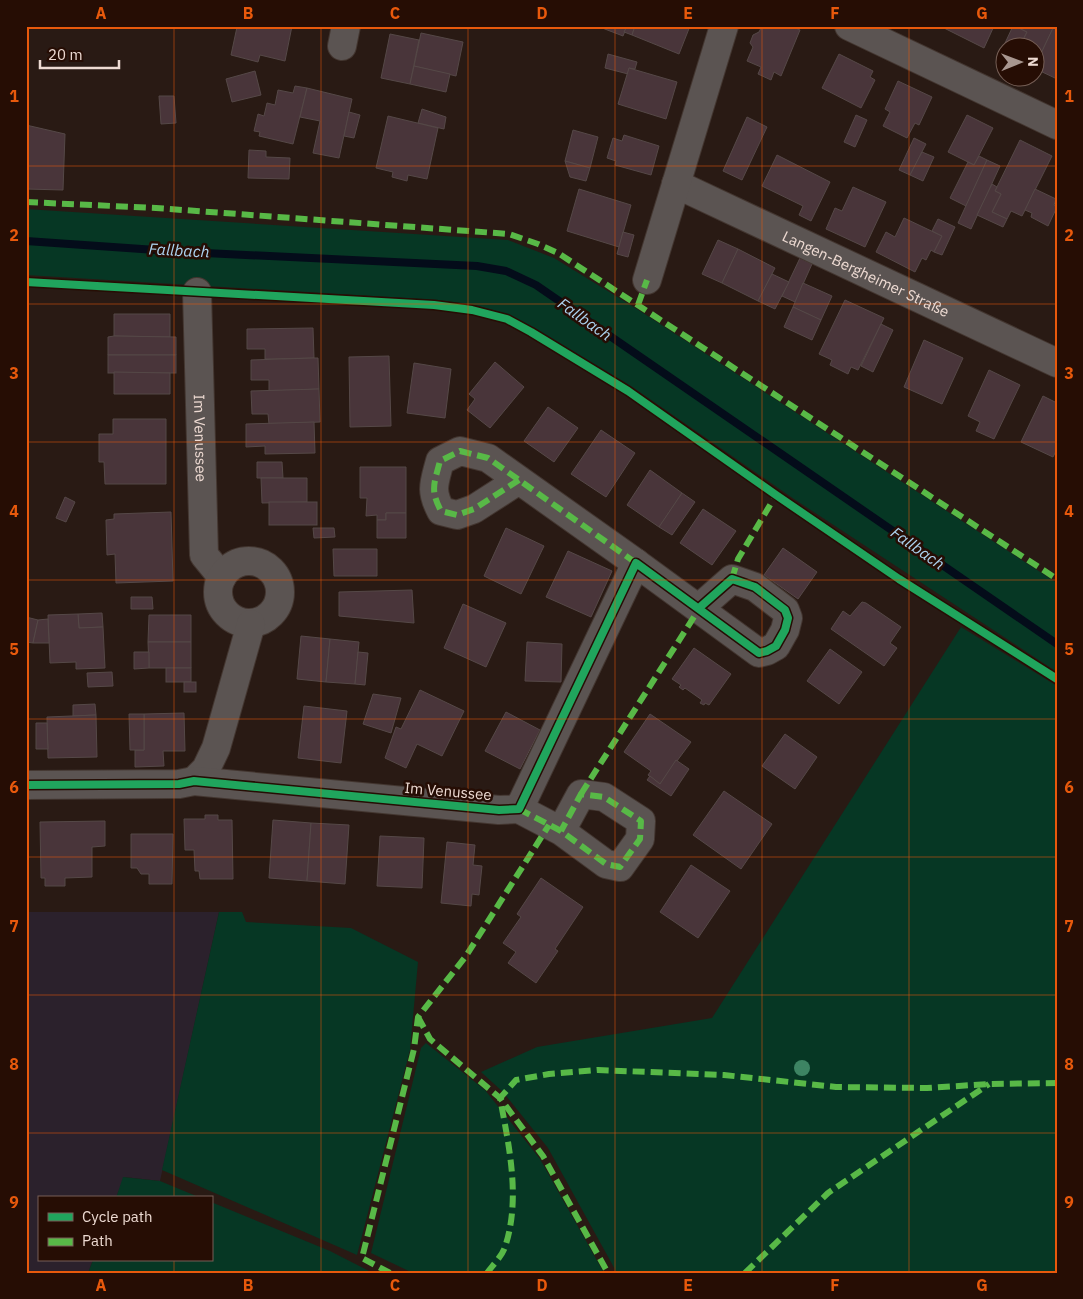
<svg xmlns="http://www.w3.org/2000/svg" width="1083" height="1299" viewBox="0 0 1083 1299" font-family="'IBM Plex Sans',sans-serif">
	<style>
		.education { fill: #2b212c }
		.green { fill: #063724 }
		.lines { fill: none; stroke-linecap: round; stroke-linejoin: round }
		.stream { stroke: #040c1a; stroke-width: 8 }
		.building { fill: #49353a; stroke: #554847 }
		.minor-casing { stroke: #433630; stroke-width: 30 }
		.minor { stroke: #5b5452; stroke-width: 28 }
		.quiet { stroke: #58b947; stroke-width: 6; stroke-dasharray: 12 6; stroke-linecap: butt }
		.cycleway-casing { stroke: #260d04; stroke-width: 11 }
		.cycleway { stroke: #20a55d; stroke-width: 8 }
		.tree { fill: #3d8463 }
		.grid { fill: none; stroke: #e8590c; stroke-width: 1; stroke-opacity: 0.55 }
		.labels { text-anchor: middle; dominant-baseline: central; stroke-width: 5; stroke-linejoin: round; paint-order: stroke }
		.street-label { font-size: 15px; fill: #eddad2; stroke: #260d04 }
		.water-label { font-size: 16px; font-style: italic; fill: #acd3f0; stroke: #260d04 }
		.neatline { fill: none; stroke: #e8590c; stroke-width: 2 }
		.grid-label { font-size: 16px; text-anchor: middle; font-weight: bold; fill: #e8590c }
	</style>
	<rect width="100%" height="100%" fill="#291a14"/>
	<path class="education" d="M26,912H219L160,1181L124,1177L116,1198H39V1260H93L88,1273H26Z"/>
	<g class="green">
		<path d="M26,209L508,240L554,258L637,309L1057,583V672L794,499L631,386L535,328L510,315L475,305L438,300L26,275Z"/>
		<path d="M961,627L1057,686V1273H617L548,1148L503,1092L481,1072L537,1047L712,1018Z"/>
		<path d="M219,912H242L246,922L351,928L418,962L410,1050L357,1255L162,1170Z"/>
		<path d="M426,1043L485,1090L540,1159L604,1273H413L371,1253L421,1048Z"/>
		<path d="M123,1177L160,1181L201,1198H116Z"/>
		<path d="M211,1202L330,1251L373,1273H88L93,1260H211Z"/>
	</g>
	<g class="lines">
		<path class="stream" d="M26,241L185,252L477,266L506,271L536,285L1057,644"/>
	</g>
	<g class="building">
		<path d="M234,26H292L285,61L260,55L258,62L231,55L237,27Z"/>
		<path d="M597,26H627L623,36Z"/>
		<path d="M627,26H635L632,35L624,32Z"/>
		<path d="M635,26H690L679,54L632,35Z"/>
		<path d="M762,26H791L800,30L781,76L774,72L771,80L758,74L761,67L747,61L753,47L750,43L753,35L759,32Z"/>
		<path d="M940,26H994L984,48Z"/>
		<path d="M1013,26H1019V28L1027,32L1019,48H1006V59L999,56Z"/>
		<path d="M1019,26H1054L1036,64V48H1019L1027,32L1019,28Z"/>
		<path d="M1054,26H1057V79L1036,69V64Z"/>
		<path d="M421,33L463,42L456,76L414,66Z"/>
		<path d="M390,34L419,40L410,84L381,78Z"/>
		<path d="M608,54L637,62L635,69L629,68L628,74L605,68Z"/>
		<path d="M839,54L873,71L870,77L875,80L861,108L822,88Z"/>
		<path d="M414,66L450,74L446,92L410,84Z"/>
		<path d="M629,68L677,82L666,119L618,104Z"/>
		<path d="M255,71L261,95L232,102L226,79Z"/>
		<path d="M898,81L932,97L919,125L915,123L907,138L883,126L890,112L885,109Z"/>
		<path d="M295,86L307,88L293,144L259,136L260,132L254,131L258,114L264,116L267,103L275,105L278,90L293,93Z"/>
		<path d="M307,88L352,99L339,158L313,153L320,121L300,117Z"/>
		<path d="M159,96H174L176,123L161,124Z"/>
		<path d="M422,109L446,117L444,129L418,123Z"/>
		<path d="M349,112L360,115L354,138L344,136Z"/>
		<path d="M856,115L867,120L855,147L844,142Z"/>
		<path d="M967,115L993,128L974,165L948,152Z"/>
		<path d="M388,116L438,128L427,179L408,175L407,181L392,177L393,172L376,168Z"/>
		<path d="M747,117L767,127L742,180L723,171Z"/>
		<path d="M26,125L65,134L63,190L26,189Z"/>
		<path d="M573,130L598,137L590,168L565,161Z"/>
		<path d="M624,135L659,146L651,175L615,165L616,161L607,158L613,138L622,141Z"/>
		<path d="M914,138L926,144L910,175L899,170Z"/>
		<path d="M1020,140L1052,156L1022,216L1011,211L1007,219L992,212L1001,194L995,191Z"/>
		<path d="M249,150L266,151V157L290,158L289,179L248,178Z"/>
		<path d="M922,152L934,157L923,181L910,175Z"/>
		<path d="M777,155L830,182L811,221L799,215L803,206L762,186Z"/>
		<path d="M979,156L987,160L966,206L950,198L968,162L974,165Z"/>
		<path d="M987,160L1000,166L971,229L958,223Z"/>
		<path d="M565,161L590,168L586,181L570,177Z"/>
		<path d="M992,184L997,187L995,191L1001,194L992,212L1007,219L1003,227L977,215Z"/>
		<path d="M853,187L886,202L865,247L826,229L835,208L842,211Z"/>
		<path d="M579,189L631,205L619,247L567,231Z"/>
		<path d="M1035,189L1056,199L1054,205L1057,207L1048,226L1031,217L1032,213L1025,210Z"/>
		<path d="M904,218L942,236L934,252L931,250L926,260L922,258L915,272L876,252L886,232L895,237Z"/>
		<path d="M938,219L955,227L942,255L934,252L942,236L932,231Z"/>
		<path d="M623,232L634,235L628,257L617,254Z"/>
		<path d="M718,240L738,249L722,283L702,274Z"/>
		<path d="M738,249L775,268L758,301L722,283Z"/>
		<path d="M800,258L812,264L795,302L782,296Z"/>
		<path d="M772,274L789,282L775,309L758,301Z"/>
		<path d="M803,283L832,296L821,320L793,307Z"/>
		<path d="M845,300L884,318L858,370L851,367L848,374L830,365L832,360L819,354Z"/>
		<path d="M793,307L821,320L812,340L784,327Z"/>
		<path d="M114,314H170V337L114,336Z"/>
		<path d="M881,324L893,330L873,372L861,366Z"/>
		<path d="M313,328L314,358L265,359V349H247V329Z"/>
		<path d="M114,336L176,337V355H108V337Z"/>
		<path d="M924,340L963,358L942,404L904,387Z"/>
		<rect x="108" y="355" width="68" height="18"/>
		<path d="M389,356L391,426L350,427L349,357Z"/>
		<path d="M314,358H318L319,389L269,391V380H251V360Z"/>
		<path d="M495,362L524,387L490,428L467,410L475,399L469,394Z"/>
		<path d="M414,363L451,369L445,418L407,413Z"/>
		<path d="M989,370L1020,385L994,439L976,431L980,422L968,416Z"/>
		<path d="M114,372L170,373V394H114Z"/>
		<path d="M319,389L320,422L269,424L268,414H252L251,391Z"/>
		<path d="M1043,396L1057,403V449L1053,457L1021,442Z"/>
		<path d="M548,407L578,428L554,462L524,441Z"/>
		<path d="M113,419H166V484H105L104,462H99V434H113Z"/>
		<path d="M314,422L315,453L265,454V446L246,447V424Z"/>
		<path d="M601,430L635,453L606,497L571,474Z"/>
		<path d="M257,462H282L283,478H257Z"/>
		<path d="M360,467H406V513H386V520H377V515L366,516L367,498H360Z"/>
		<path d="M650,470L682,493L659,527L627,505Z"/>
		<path d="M261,478H307V502L262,503Z"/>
		<path d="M682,493L695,502L672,535L659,527Z"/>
		<path d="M65,497L75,502L66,522L56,518Z"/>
		<rect x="269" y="502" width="48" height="23"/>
		<path d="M703,509L736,531L712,565L680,543Z"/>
		<path d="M171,512L173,581L116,583L115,554L107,555L106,520L114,519V514Z"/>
		<path d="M386,513H406V538H377V520H386Z"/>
		<path d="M313,528H334L335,537L314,538Z"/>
		<path d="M506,528L544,546L521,594L484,576Z"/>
		<path d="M783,548L817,572L798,599L764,575Z"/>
		<path d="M333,549H377V576H334Z"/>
		<path d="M568,551L612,571L591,617L546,597Z"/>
		<path d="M412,590L414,623L339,616V592Z"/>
		<path d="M131,597H152L153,609H131Z"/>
		<path d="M862,602L866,603L901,627L890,643L897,648L884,666L831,629L843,611L850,616Z"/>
		<path d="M463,604L506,623L486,667L444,648Z"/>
		<path d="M102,613L103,627L79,628L78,614Z"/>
		<path d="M78,614L79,628L103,627L105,668L76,669V662L50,663L48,615Z"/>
		<path d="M149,615H191V642H148Z"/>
		<path d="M26,617L38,620L33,643L26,642Z"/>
		<path d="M48,619L49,643H33L38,620Z"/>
		<path d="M301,636L330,639L326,682L297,679Z"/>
		<path d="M330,639L359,642L355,684L326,682Z"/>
		<path d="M148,642H191V668H149Z"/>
		<path d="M527,642L562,644L561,682L525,681Z"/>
		<path d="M694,648L731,674L709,705L705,703L704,705L700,703L702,700L685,688L683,690L679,687L681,685L672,679Z"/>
		<path d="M830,649L862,672L839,704L807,681Z"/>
		<path d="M134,652H149V668L134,669Z"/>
		<path d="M358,652L368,653L365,685L355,684Z"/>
		<rect x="166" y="668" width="25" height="14"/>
		<path d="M112,672L113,686L88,687L87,673Z"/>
		<rect x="184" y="682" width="12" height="10"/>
		<path d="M420,690L464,711L442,756L417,744L406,768L385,758L396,727L401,729Z"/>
		<path d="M373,694L401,698L391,733L363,724Z"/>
		<path d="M95,704L96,715L73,716V705Z"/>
		<path d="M304,706L347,711L341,763L298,758Z"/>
		<path d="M506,712L540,730L520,769L485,751Z"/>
		<path d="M184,713L185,751H163L164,766L135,767V750H144V714Z"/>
		<path d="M129,714H144V750H130Z"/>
		<path d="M650,714L691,742L660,784L648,775L651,771L624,752Z"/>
		<path d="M96,715L97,757L48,758L47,717Z"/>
		<path d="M36,723H47L48,749H36Z"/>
		<path d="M785,734L817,757L795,789L762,766Z"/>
		<path d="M676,760L689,769L671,796L647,780L650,776L660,784Z"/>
		<path d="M724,791L772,824L741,869L693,835Z"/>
		<path d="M205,815H218V820H232L233,879H200L199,871H195L194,850H185L184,819H205Z"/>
		<path d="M273,820L311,823L307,881L269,878Z"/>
		<path d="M105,821V846L92,847V877L65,878V886H45V878H41L40,822Z"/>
		<path d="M311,823L349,825L345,884L307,881Z"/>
		<path d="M131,834H173L172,884H149V874H141L137,868H131Z"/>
		<path d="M380,836L424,838L422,888L377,886Z"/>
		<path d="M447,842L475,845L473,865L482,866L479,895L472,894L471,906L441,903Z"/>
		<path d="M691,865L730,891L698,938L660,912Z"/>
		<path d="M541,878L583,907L555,949L558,951L536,983L508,963L516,952L503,943L521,917L517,914Z"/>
	</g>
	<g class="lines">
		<g class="minor-casing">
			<g id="minor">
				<path d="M849,26L1057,125"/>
				<path d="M342,46L346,26"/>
				<path id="s1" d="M676,184L1057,363"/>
				<path d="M647,280L724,26"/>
				<path id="s2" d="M197,292L204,555L222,577"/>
				<path d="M519,480L474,509L457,515L441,511C430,490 434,484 440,461L460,451L488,458L636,563"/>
				<circle cx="249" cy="592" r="31"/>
				<path d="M194,781L206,769L216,748L251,624"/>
				<path d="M26,785L179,784L194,781L499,810L519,809L636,563L759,653L767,651L776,646L785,630L788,618L785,610L755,587L732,579L699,608"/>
				<path d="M519,809L561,831L606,864L620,867L640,839L641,821L604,797L581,794L561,831"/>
			</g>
		</g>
		<use href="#minor" class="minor"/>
		<g class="quiet">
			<path d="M26,202L156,208L509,234L538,244L558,253L1057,579"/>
			<path d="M638,305L647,280"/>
			<path d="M519,480L474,509L457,515L441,511C430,490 434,484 440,461L460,451L488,458L636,563"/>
			<path d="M732,579L738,559L776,495"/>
			<path d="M581,794L701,606"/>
			<path d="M519,809L561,831L606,864L620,867L640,839L641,821L604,797L581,794L561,831"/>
			<path d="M418,1017L430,1039L500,1098L543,1156L608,1273"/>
			<path d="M390,1273L362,1258L414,1049L418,1017L466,956L549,825"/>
			<path d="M487,1273C493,1265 502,1256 505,1247C521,1199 509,1146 500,1098L516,1080L549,1074L598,1070L724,1075L836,1087L927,1088L989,1084L1057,1083"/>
			<path d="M745,1273L828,1193L989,1084"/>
		</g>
		<g class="cycleway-casing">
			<g id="cycleway">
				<path d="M26,282L434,305L472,310L507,319L531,332L628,391L776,495L899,579L1057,679"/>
				<path d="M26,785L179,784L194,781L499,810L519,809L636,563L759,653L767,651L776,646L785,630L788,618L785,610L755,587L732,579L699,608"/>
			</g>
		</g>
		<use href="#cycleway" class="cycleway"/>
	</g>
	<circle class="tree" cx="802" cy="1068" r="8"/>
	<path class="grid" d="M174,26V1198M321,26V1273M468,26V1273M615,26V1273M762,26V1273M909,26V1273M26,166H1057M26,304H1057M26,442H1057M26,580H1057M26,719H1057M26,857H1057M26,995H1057M26,1133H1057M174,1260V1273"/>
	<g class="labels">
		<g class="street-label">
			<text stroke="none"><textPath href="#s1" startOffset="210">Langen-Bergheimer Straße</textPath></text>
			<text stroke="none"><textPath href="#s2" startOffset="146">Im Venussee</textPath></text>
			<text transform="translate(448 791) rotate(5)">Im Venussee</text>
		</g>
		<g class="water-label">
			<text transform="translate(179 250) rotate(3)">Fallbach</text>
			<text transform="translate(585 319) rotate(35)">Fallbach</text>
			<text transform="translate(918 548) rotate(35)">Fallbach</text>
		</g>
	</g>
	<rect width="1083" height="1299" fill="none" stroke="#260d04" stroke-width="55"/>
	<rect x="38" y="1196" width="175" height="65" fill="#260d04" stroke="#765f56"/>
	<rect x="48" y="1213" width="25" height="8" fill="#20a55d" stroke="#765f56"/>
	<text x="82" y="1222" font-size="15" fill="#eddad2">Cycle path</text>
	<rect x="48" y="1238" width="25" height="8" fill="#58b947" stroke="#765f56"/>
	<text x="82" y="1246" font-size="15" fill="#eddad2">Path</text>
	<g transform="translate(1020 62) rotate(89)"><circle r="24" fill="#260d04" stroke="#765f56"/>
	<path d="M0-4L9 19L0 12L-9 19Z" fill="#a89790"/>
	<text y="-8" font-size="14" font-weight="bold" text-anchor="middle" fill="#eddad2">N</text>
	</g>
	<path d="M40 60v8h79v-8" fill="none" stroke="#eddad2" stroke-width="2.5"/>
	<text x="48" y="60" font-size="15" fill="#eddad2" stroke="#260d04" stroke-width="4" paint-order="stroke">20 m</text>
	<rect x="28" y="28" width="1028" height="1244" class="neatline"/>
	<g class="grid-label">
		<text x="101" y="19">A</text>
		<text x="248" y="19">B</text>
		<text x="395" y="19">C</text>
		<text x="542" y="19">D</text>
		<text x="688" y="19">E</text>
		<text x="835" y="19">F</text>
		<text x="982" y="19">G</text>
		<text x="14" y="102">1</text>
		<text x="1069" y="102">1</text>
		<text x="14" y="241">2</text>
		<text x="1069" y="241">2</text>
		<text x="14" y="379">3</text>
		<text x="1069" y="379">3</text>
		<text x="14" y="517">4</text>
		<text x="1069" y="517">4</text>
		<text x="14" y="655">5</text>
		<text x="1069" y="655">5</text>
		<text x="14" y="793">6</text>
		<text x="1069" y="793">6</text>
		<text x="14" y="932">7</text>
		<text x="1069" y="932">7</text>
		<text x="14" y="1070">8</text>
		<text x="1069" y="1070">8</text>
		<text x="14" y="1208">9</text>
		<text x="1069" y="1208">9</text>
		<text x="101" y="1291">A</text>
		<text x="248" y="1291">B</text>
		<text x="395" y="1291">C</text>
		<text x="542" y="1291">D</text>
		<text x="688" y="1291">E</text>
		<text x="835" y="1291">F</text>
		<text x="982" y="1291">G</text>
	</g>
</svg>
